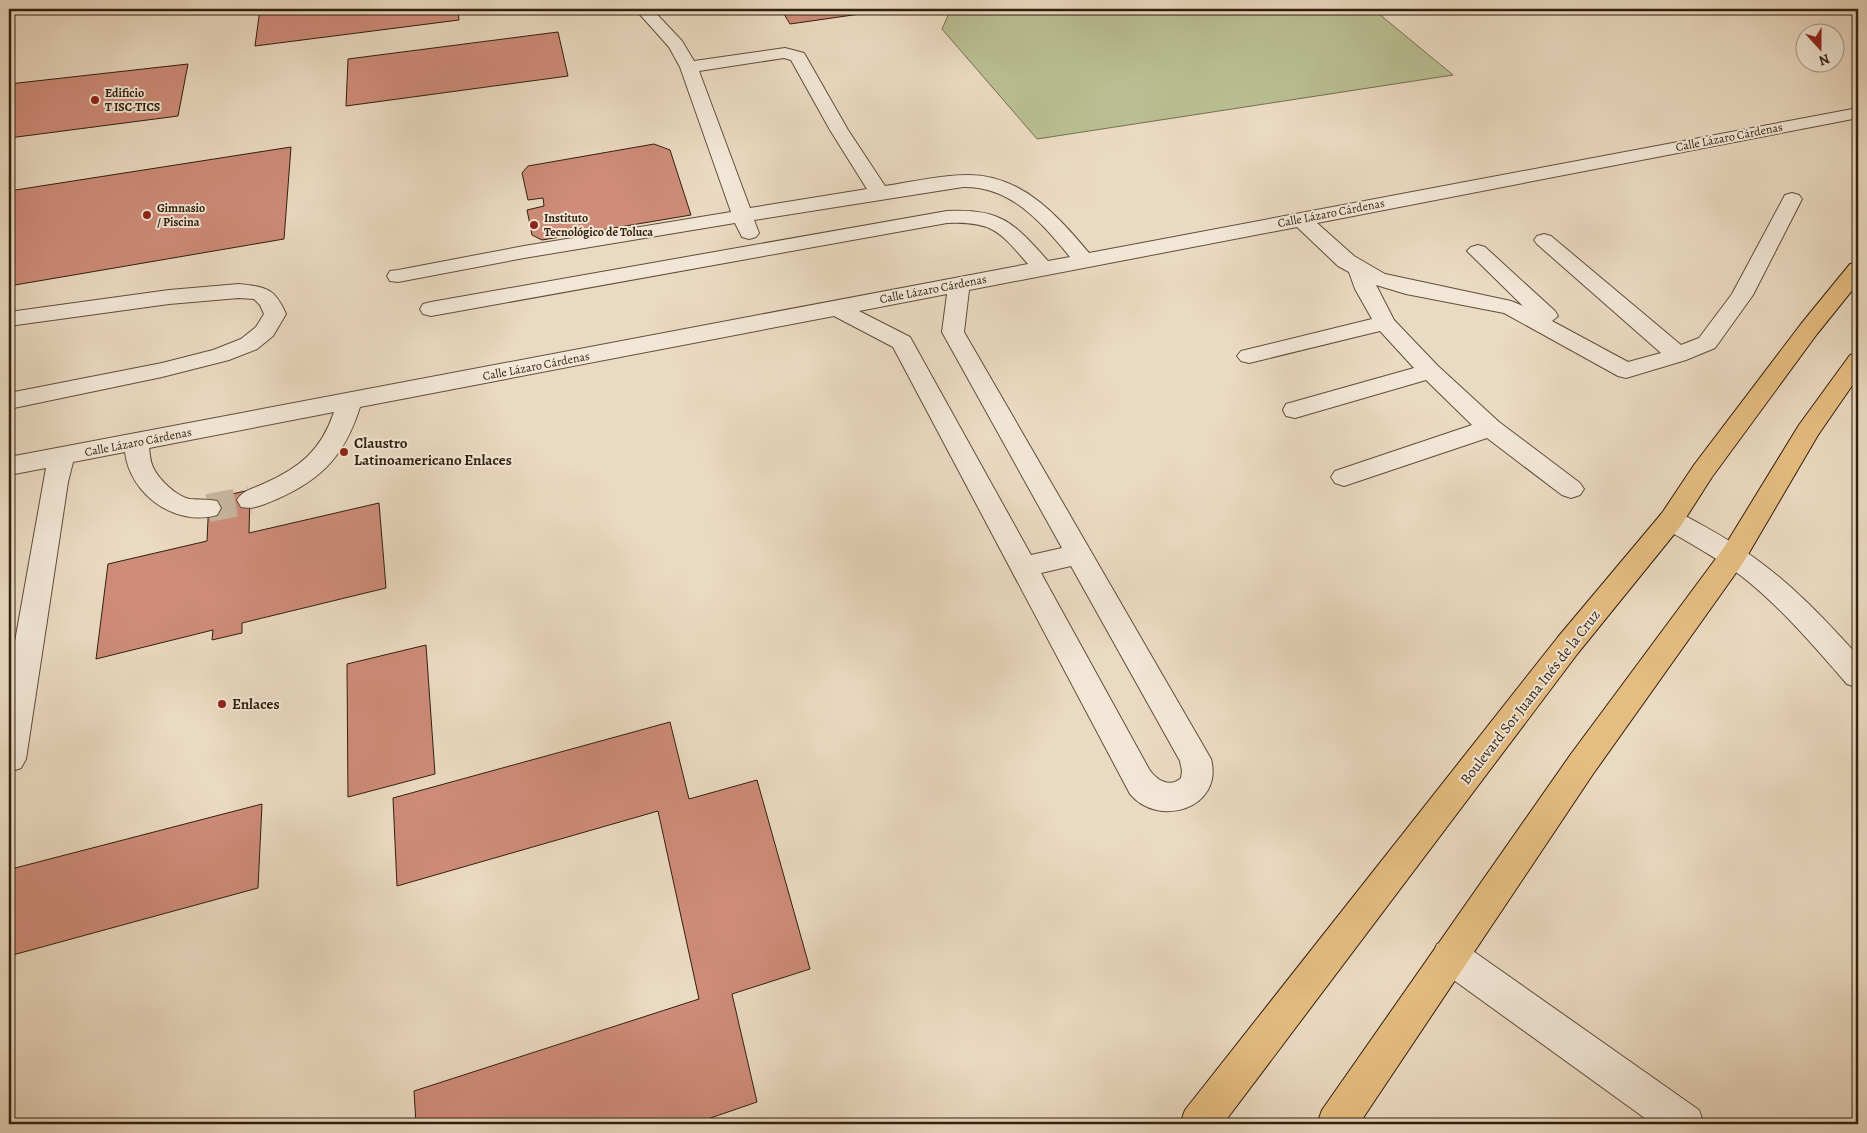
<svg xmlns="http://www.w3.org/2000/svg" width="1867" height="1133" viewBox="0 0 1867 1133" font-family="Alegreya,serif">
	<style>
		.green { fill: #b9bf92; stroke: #756f50 }
		.building { fill: #ce8c79; stroke: #311f0d }
		.lines { fill: none; stroke-linecap: round; stroke-linejoin: round }
		.minor-tunnel { stroke: #c6b59e; stroke-width: 28; stroke-dasharray: 28 14; stroke-linecap: butt }
		.minor-casing { stroke: #604e3a; stroke-width: 2 }
		.major-casing { stroke: #311f0d; stroke-width: 2 }
		.minor { fill: #f2e7d7; fill-rule: evenodd }
		.major { fill: #e6bd81; fill-rule: evenodd }
		.poi-dot { fill: #8f2418; stroke: #f2e7d7; stroke-width: 2 }
		.labels { text-anchor: middle; dominant-baseline: central; stroke-width: 4; stroke-linejoin: round; paint-order: stroke }
		.far-poi-label { font-size: 12px; font-weight: bold; fill: #311f0d; stroke: #f2e7d7; text-anchor: start }
		.far-street-label { font-size: 12px; fill: #311f0d; stroke: #f2e7d7 }
		.poi-label { font-size: 15px; font-weight: bold; fill: #311f0d; stroke: #f2e7d7; text-anchor: start }
		.street-label { font-size: 15px; fill: #311f0d; stroke: #f2e7d7 }
	</style>
	<rect width="100%" height="100%" fill="#ebdac2"/>
	<filter id="stains"><feTurbulence type="fractalNoise" baseFrequency=".004" numOctaves="4"/><feColorMatrix values="0 0 0 0 .2 0 0 0 0 .09 0 0 0 0 .02 0 0 0 .5 -.17"/></filter>
	<radialGradient id="worn" r=".72"><stop offset=".6" stop-color="#630" stop-opacity="0"/><stop offset="1" stop-color="#630" stop-opacity=".3"/></radialGradient>
	<path class="green" d="M951,9H1373L1453,75L1037,139L942,29Z"/>
	<g class="building">
		<path d="M260,9H458L459,20L255,46Z"/>
		<path d="M781,9H895L790,24Z"/>
		<path d="M558,32L568,76L346,106L348,59Z"/>
		<path d="M188,64L178,116L9,138V84Z"/>
		<path d="M654,144L670,150L691,215L542,240L532,235L527,210L544,206L543,198L528,200L522,173L528,166Z"/>
		<path d="M291,147L284,239L9,286V191Z"/>
		<path d="M250,490L249,533L379,503L386,588L242,623V633L212,640L213,630L96,659L108,564L207,541L209,499Z"/>
		<path d="M426,645L435,774L348,797L347,664Z"/>
		<path d="M670,722L689,799L757,780L810,969L732,994L757,1102L693,1124H416L414,1091L699,999L658,811L397,886L393,798Z"/>
		<path d="M262,804L258,888L9,956V903L15,868Z"/>
	</g>
	<g class="lines">
		<path class="minor-tunnel" d="M208,508L250,500"/>
		<g class="minor-casing">
			<g id="minor">
				<path d="M635,9H652L682,41L694,61L785,48L804,53L848,130L885,186C912,182 940,175 968,175C1022,175 1057,215 1089,253L1858,108V118L1317,223L1354,256L1385,274L1511,301L1523,306L1467,251L1471,247L1478,245L1485,247L1555,311L1558,316L1552,321L1628,362L1661,353L1537,244L1534,240L1537,236L1544,234L1551,236L1681,345L1699,338L1732,294L1785,195L1792,193L1799,195L1802,199L1753,295L1715,348L1686,360L1626,378L1618,376L1504,313L1406,294L1376,285L1394,320L1438,366L1499,422L1580,483L1584,489L1580,495L1571,498L1562,495L1487,438L1353,483L1344,486L1335,483L1331,477L1335,471L1472,425L1426,380L1295,418L1286,416L1283,410L1286,404L1414,368L1380,331L1249,363L1241,361L1237,356L1241,351L1372,319L1355,289L1349,272L1338,266L1297,227L969,290L964,332L1211,759C1224,809 1158,828 1130,794L893,347L834,316L360,407C345,454 323,479 277,499C265,504 254,510 241,507L237,500C243,490 253,489 263,484C299,468 321,451 334,412L149,448C150,454 150,461 153,467C158,479 177,497 190,499C200,500 208,499 217,501L221,508L217,515C176,527 130,495 125,452L73,462L68,482L26,759L21,768L9,772V675L46,468L9,475V457L1028,264C1000,232 993,221 947,223L431,316L423,314L420,309L423,304L431,302L947,211C1001,208 1014,223 1048,261L1070,257C1041,222 1011,186 963,187L754,220L759,233L756,237L749,239L742,237L735,223L524,258L398,282L390,281L387,276L390,271L398,270L524,246L731,212L680,67L669,47ZM784,58L791,60L830,130L867,189L750,208L699,71ZM947,294L942,332L1062,548L1031,555L910,337L859,311ZM1071,566L1180,761L1182,771L1181,778C1170,788 1157,781 1149,769L1041,573Z"/>
				<path d="M239,284C266,287 275,288 286,314L273,336L257,349L229,360L162,377L9,409V393L162,363L213,350L241,339L256,327L264,314L260,305L254,299L239,298L169,304L9,326V312L169,290Z"/>
				<path d="M1671,510L1680,513C1702,525 1723,536 1743,550C1787,579 1823,617 1858,656V688L1847,684C1814,646 1780,606 1740,575C1715,557 1688,542 1662,527L1658,520L1662,513Z"/>
				<path d="M1450,939L1463,944L1699,1110L1704,1124H1653L1437,968L1432,956L1437,944Z"/>
			</g>
		</g>
		<g class="major-casing">
			<g id="major">
				<path d="M1858,263V283L1817,334L1712,477L1680,527L1578,653L1223,1124H1180L1185,1110L1558,637L1662,513L1694,465L1801,324L1850,264Z"/>
				<path d="M1858,353V377L1818,435L1743,563L1593,774L1359,1124H1317L1322,1110L1571,754L1723,549L1799,425L1850,355Z"/>
			</g>
		</g>
		<use href="#minor" class="minor"/>
		<use href="#major" class="major"/>
	</g>
	<g class="poi-dot">
		<circle cx="95" cy="100" r="5"/>
		<circle cx="147" cy="215" r="5"/>
		<circle cx="534" cy="225" r="5"/>
		<circle cx="344" cy="452" r="5"/>
		<circle cx="222" cy="704" r="5"/>
	</g>
	<g class="labels">
		<g class="far-poi-label">
			<text x="105" y="93">Edificio<tspan x="105" dy="14">T ISC-TICS</tspan></text>
			<text x="157" y="208">Gimnasio<tspan x="157" dy="14">/ Piscina</tspan></text>
			<text x="544" y="218">Instituto<tspan x="544" dy="14">Tecnológico de Toluca</tspan></text>
		</g>
		<g class="far-street-label">
			<text transform="translate(1729 137) rotate(-11)">Calle Lázaro Cárdenas</text>
			<text transform="translate(1331 213) rotate(-11)">Calle Lázaro Cárdenas</text>
			<text transform="translate(933 289) rotate(-11)">Calle Lázaro Cárdenas</text>
			<text transform="translate(536 366) rotate(-11)">Calle Lázaro Cárdenas</text>
			<text transform="translate(138 442) rotate(-11)">Calle Lázaro Cárdenas</text>
		</g>
		<g class="poi-label">
			<text x="354" y="443">Claustro<tspan x="354" dy="17">Latinoamericano Enlaces</tspan></text>
			<text x="232" y="704">Enlaces</text>
		</g>
		<g class="street-label">
			<text transform="translate(1530 697) rotate(-52)">Boulevard Sor Juana Inés de la Cruz</text>
		</g>
	</g>
	<rect width="1867" height="1133" fill="none" stroke="#ebdac2" stroke-width="30"/>
	<rect x="10" y="10" width="1847" height="1113" fill="none" stroke="#311f0d" stroke-width="2.5"/>
	<rect x="15" y="15" width="1837" height="1103" fill="none" stroke="#311f0d"/>
	<g transform="translate(1820 48) rotate(159)"><circle r="24" fill="#f2e7d7" stroke="#a59786"/>
	<path d="M0-4L9 19L0 12L-9 19Z" fill="#8f2418"/>
	<text y="-8" font-size="14" font-weight="bold" text-anchor="middle" fill="#311f0d">N</text>
	</g>
	<rect width="100%" height="100%" filter="url(#stains)"/>
	<rect width="100%" height="100%" fill="url(#worn)"/>
</svg>
